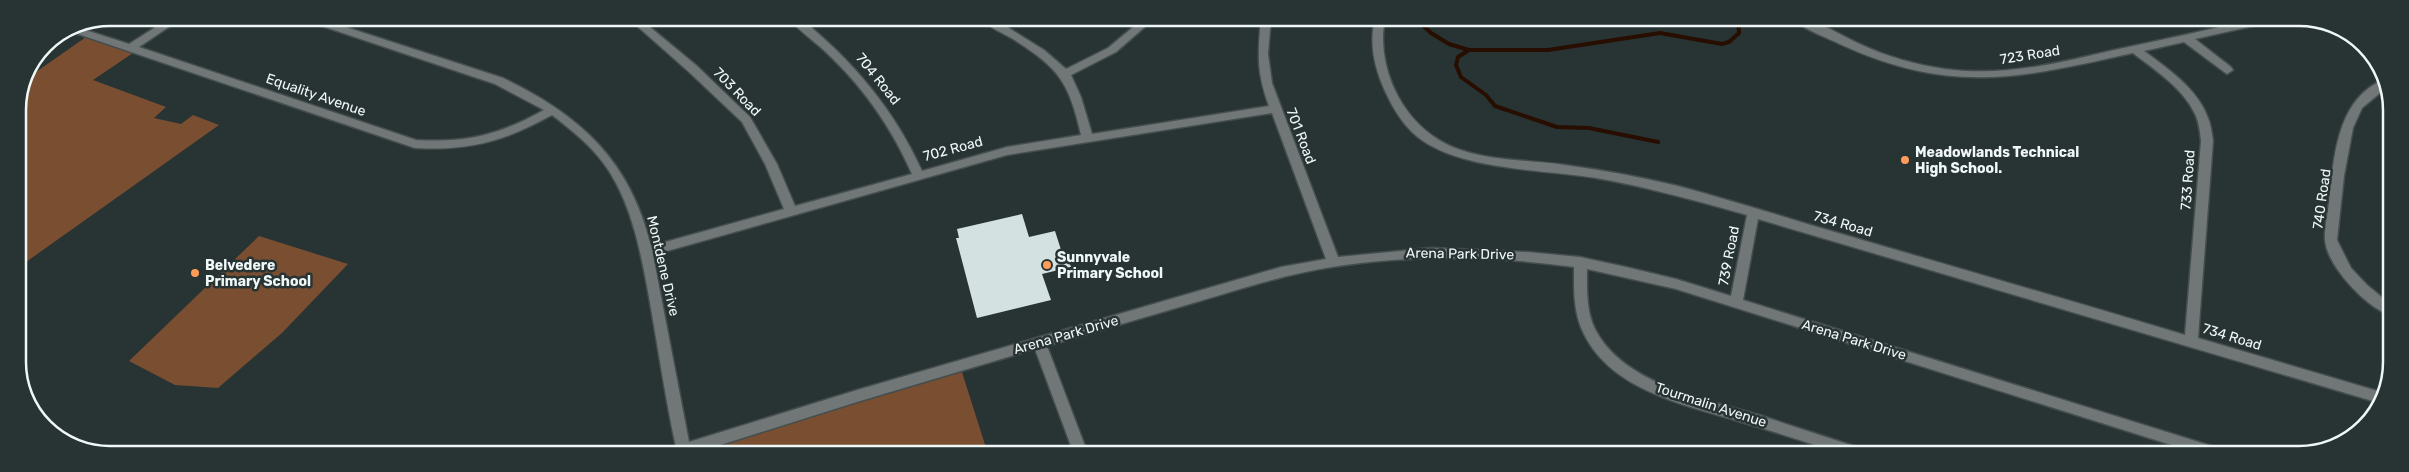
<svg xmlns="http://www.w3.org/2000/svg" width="2409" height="472" viewBox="0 0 2409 472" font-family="Rubik,sans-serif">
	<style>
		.green { fill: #7a4e31 }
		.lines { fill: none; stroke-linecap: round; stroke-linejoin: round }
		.stream { stroke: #270e00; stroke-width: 4 }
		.building { fill: #d4e1e1 }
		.minor-casing { stroke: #444e4e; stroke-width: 3 }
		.minor { fill: #717676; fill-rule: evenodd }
		.poi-dot { fill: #fe9c58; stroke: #283333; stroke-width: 2 }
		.labels { text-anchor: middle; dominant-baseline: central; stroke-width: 5; stroke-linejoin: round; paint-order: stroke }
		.street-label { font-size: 14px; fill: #f0f7f7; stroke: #283333 }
		.poi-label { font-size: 14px; font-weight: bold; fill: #f0f7f7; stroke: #283333; text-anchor: start }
		.rim { fill: none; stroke: #f0f7f7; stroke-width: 2.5 }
	</style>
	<rect width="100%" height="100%" fill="#283333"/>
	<g class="green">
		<path d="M89,35L136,51L93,80L166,107L154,118L181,124L193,115L219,125L19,267L18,110L23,81Z"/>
		<path d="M259,236L348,264L282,333L218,388L175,385L129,361Z"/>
		<path d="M960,366L988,454H700L699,446Z"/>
	</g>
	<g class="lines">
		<g class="stream">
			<path d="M537,18L540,19"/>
			<path d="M1415,18L1431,33L1449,44L1469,50H1548L1660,33L1722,44L1729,42L1739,33L1738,18"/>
			<path d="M1469,50L1458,57L1456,65L1461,77L1486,95L1495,106L1557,127L1589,128L1658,142"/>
		</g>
	</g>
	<path class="building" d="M1022,214L1029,237L1055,231L1063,256L1067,255L1071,267L1042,274L1051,300L977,318L956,238H959L957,229Z"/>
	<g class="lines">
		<g class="minor-casing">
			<g id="minor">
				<path d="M170,18H182L139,47L416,140C467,143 499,135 544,110L495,84L304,20L303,18H318L503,78C580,115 630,160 651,246L784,209L765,164L742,122L689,72L628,18H639L697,66L750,117L777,164L795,206L912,174C892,129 866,91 831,57C819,44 798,31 789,18H800C853,61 894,109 922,171L1007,147L1081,135C1069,82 1059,68 1013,39C1003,33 987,27 981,18H993L1044,50L1066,69L1108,48L1144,18H1155L1116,52L1071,75L1081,97L1092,134L1269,106C1256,71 1258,54 1261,18H1271L1268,54L1272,83L1338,257L1431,248L1528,252L1580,257L1626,267L1676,279L1731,296L1747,215C1697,201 1647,187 1596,178C1543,169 1452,171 1412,132C1400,120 1392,106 1385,91C1374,67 1369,44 1375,18H1385C1376,64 1399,116 1439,140C1475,162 1525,159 1565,165C1603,170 1641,177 1678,186C1734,201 1790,219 1845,235C1958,268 2072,301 2185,335L2201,141C2200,132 2199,122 2195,114C2183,88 2155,70 2133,53C2021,78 1952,95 1842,45C1828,38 1802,29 1792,18C1816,18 1839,35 1862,45C1888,57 1917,65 1945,69C2003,77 2059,63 2114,50C2162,40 2211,29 2259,18H2280L2275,21L2195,39L2231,67L2233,70L2227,74L2184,42L2144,51C2167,68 2198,89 2208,118C2211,125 2212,133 2213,141L2198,338L2381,392L2376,402L1758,219L1743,300L2218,448L2223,450L2225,454H2200L1676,289L1587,269C1587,289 1586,311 1595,329C1623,384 1705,399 1759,415C1793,426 1826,437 1860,448L1865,450L1867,454H1842C1809,443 1775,432 1741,422C1686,405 1612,391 1584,334C1573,313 1574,290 1574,267C1493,256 1413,254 1332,267C1287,274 1243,288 1200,301C1149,316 1098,331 1047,346L1088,454H1074L1035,349L857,402L692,454H665L667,450L676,447C665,397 658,347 649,297C641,254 633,209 609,171C595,149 573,131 552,115C505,141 469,151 415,148L66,30L73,26L129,44ZM1272,113L1326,259L1281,267L857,390L689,442L653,255L1007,155Z"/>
				<path d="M2383,80L2387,87L2362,108L2353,128L2344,176L2337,240L2351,268L2367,285L2390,304V315C2366,307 2327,266 2325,240C2324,228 2328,214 2329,202C2334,159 2336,100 2383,80Z"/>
			</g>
		</g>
		<use href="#minor" class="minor"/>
	</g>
	<g class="poi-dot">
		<circle cx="1905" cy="160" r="5"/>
		<circle cx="1047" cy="265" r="5"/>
		<circle cx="195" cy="273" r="5"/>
	</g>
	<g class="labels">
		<g class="street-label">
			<text transform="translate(2030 55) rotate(-9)">723 Road</text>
			<text transform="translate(878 79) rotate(51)">704 Road</text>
			<text transform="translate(737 92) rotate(46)">703 Road</text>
			<text transform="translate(316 95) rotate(19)">Equality Avenue</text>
			<text transform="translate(1301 136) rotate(69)">701 Road</text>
			<text transform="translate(953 149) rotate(-15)">702 Road</text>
			<text transform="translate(2188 180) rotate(-86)">733 Road</text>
			<text transform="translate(2322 199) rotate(-82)">740 Road</text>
			<text transform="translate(1843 224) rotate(16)">734 Road</text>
			<text transform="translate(1460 254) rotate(1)">Arena Park Drive</text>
			<text transform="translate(1729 256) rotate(-79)">739 Road</text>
			<text transform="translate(663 266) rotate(77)">Montdene Drive</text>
			<text transform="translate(1066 335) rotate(-16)">Arena Park Drive</text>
			<text transform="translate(2232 337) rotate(17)">734 Road</text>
			<text transform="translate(1854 340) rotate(17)">Arena Park Drive</text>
			<text transform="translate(1711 405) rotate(18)">Tourmalin Avenue</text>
		</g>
		<g class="poi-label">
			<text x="1915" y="152">Meadowlands Technical<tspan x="1915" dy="16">High School.</tspan></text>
			<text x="1057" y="257">Sunnyvale<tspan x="1057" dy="16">Primary School</tspan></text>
			<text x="205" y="265">Belvedere<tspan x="205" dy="16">Primary School</tspan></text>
		</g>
	</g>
	<path d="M0 0H2409V472H0ZM110 26H2299A84 84 0 0 1 2383 110V362A84 84 0 0 1 2299 446H110A84 84 0 0 1 26 362V110A84 84 0 0 1 110 26Z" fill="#283333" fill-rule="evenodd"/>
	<path class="rim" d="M110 26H2299A84 84 0 0 1 2383 110V362A84 84 0 0 1 2299 446H110A84 84 0 0 1 26 362V110A84 84 0 0 1 110 26Z"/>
</svg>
